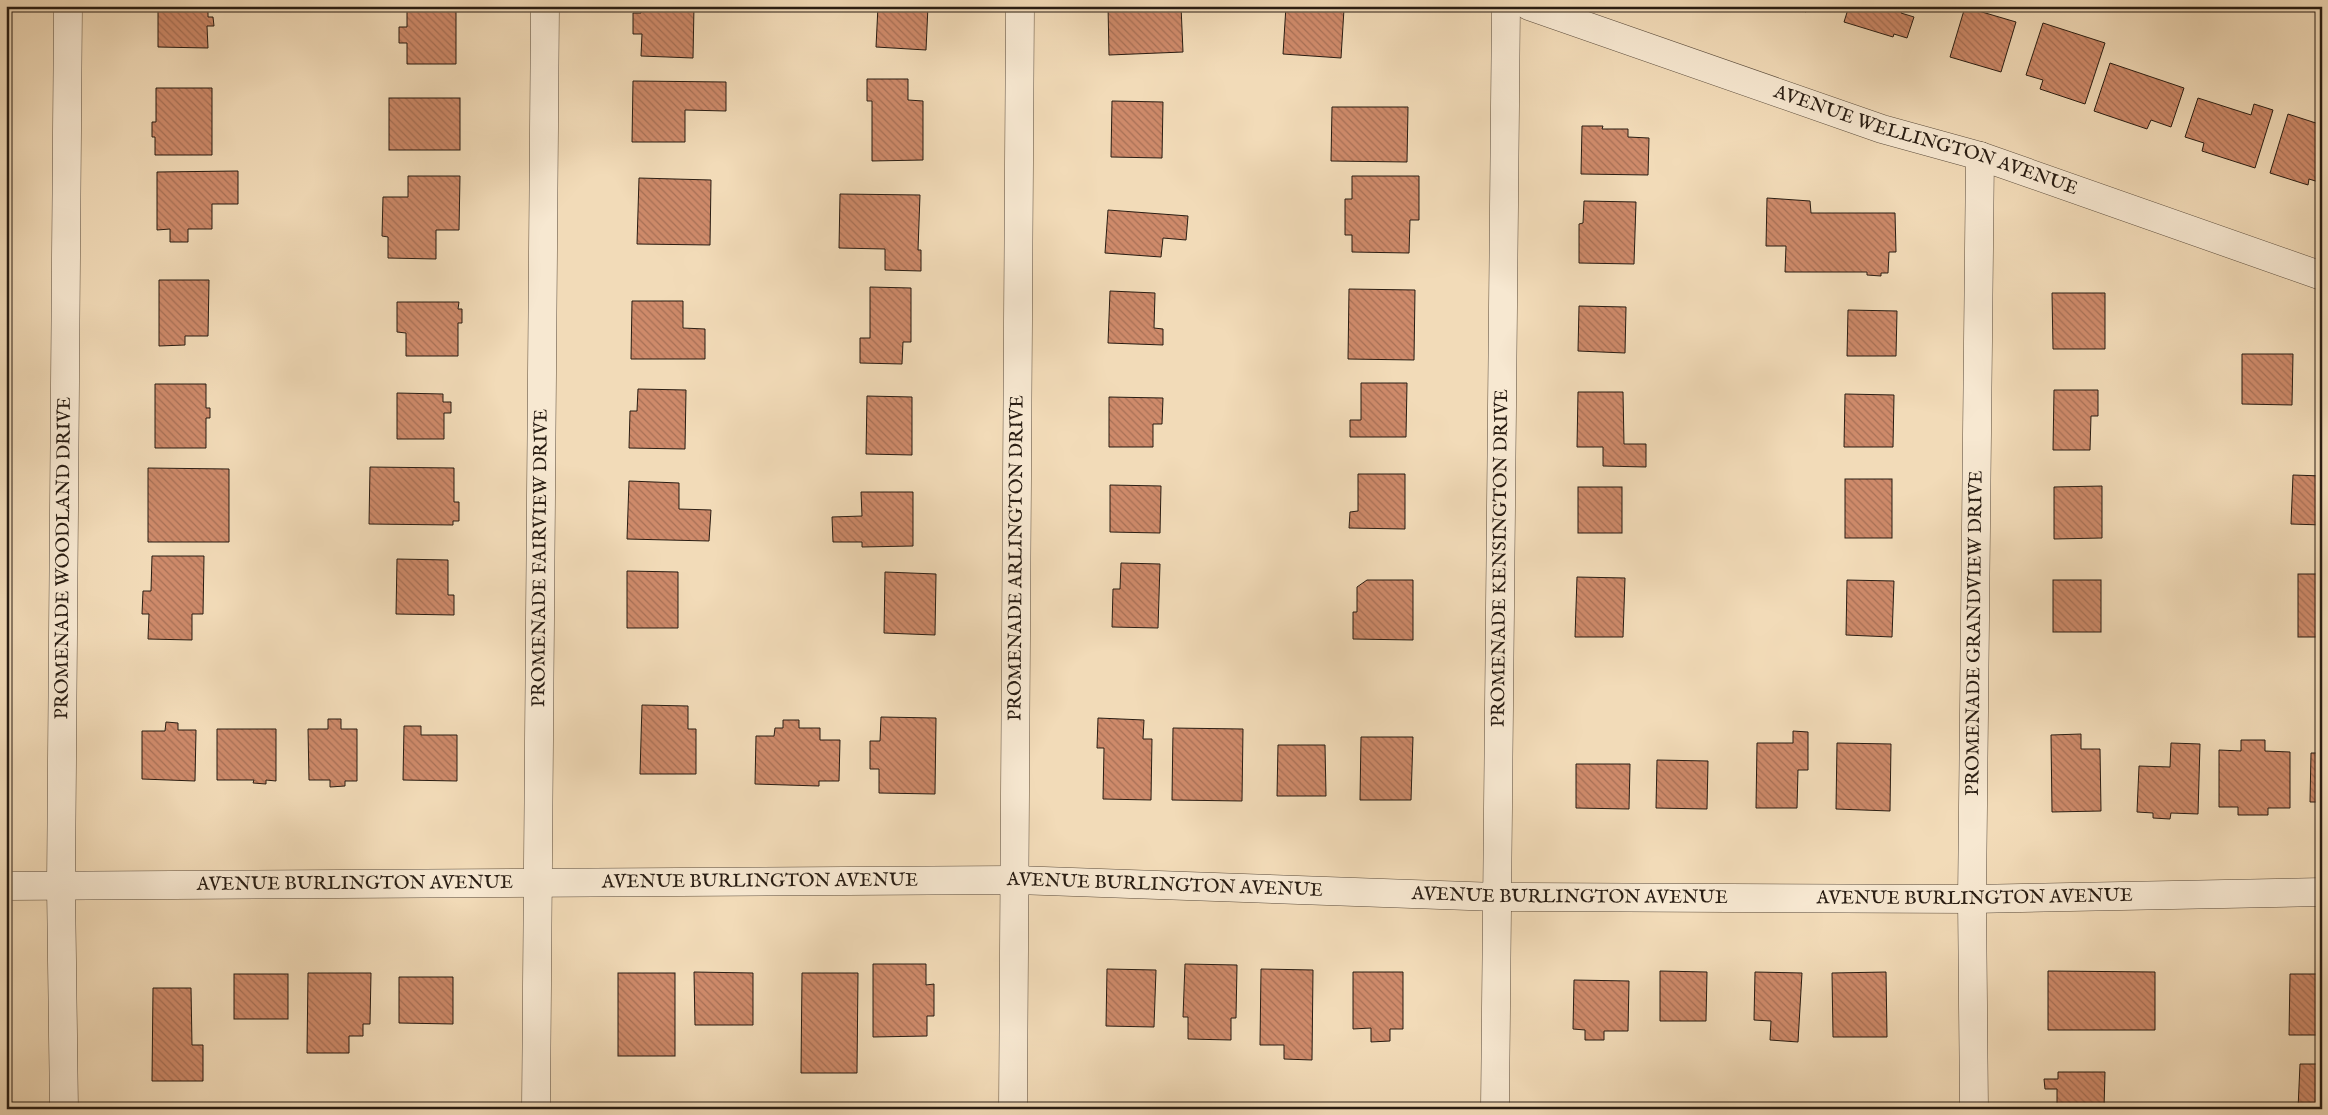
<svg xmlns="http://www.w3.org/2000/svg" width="2328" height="1115" viewBox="0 0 2328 1115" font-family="'IM FELL English',serif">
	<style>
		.building { fill: url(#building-back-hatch); stroke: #291d13 }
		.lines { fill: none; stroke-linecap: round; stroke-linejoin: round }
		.minor-casing { stroke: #5b4c3c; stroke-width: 29 }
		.minor { stroke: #f7e8d1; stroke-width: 28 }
		.labels { text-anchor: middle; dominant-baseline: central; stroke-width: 4; stroke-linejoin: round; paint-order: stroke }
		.street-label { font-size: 19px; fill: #291d13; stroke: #f7e8d1 }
	</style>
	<defs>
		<pattern id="building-back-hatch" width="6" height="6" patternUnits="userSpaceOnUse" patternTransform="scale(1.25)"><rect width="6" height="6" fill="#ce8a6a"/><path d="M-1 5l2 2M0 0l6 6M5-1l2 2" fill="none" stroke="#a77056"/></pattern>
	</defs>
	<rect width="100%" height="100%" fill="#f2dbb8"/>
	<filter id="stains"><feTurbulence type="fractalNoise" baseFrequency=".004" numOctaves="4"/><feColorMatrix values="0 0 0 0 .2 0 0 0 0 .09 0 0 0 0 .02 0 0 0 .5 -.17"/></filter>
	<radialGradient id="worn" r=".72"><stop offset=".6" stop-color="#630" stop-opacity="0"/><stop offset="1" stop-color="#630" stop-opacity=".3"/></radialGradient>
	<g class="building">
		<path d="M158,6H208V17H213L214,26H207L208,48L158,47Z"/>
		<path d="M641,6H694L693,58L641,56L642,34H633V13H641Z"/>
		<path d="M878,6H928L926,50L876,47Z"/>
		<path d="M1108,6H1181L1183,52L1109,55Z"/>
		<path d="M1286,6L1344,9L1341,58L1283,54Z"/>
		<path d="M1790,6H1808L1806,12Z"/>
		<path d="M1849,6H1904L1901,13L1914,17L1907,38L1894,34L1893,37L1844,22Z"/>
		<path d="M1965,7L2016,22L2001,72L1950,57Z"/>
		<path d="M407,10H456V64H407V43H399V27H407Z"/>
		<path d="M2043,23L2105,43L2085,104L2040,89L2043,80L2026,75Z"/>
		<path d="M2110,63L2184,88L2171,127L2151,120L2147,129L2094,111Z"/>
		<path d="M867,79H908V100L923,101V160L872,161V101H867Z"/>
		<path d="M633,81L726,82V111L685,110V142H632Z"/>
		<path d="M156,88H212V155H155V137H152V122H156Z"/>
		<rect x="389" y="98" width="71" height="52"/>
		<path d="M2198,98L2251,115L2254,104L2273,110L2255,168L2202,151L2204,143L2185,137Z"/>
		<path d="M1112,101L1163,102L1162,158L1111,157Z"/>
		<path d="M1332,107H1408L1407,162L1331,161Z"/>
		<path d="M2288,114L2322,125V183L2309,179L2308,185L2270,173Z"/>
		<path d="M1582,126H1603L1602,129H1628V137L1649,138L1648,175L1581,174Z"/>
		<path d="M238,171V204H212V229H188V242H170V229L157,230V172Z"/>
		<path d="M408,176H460L459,230H436V259L388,258V237L382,236L383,197H408Z"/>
		<path d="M1352,176H1419V220H1410L1409,253L1352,252V235H1345V199H1352Z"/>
		<path d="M639,178L711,180L710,245L637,244Z"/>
		<path d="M840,194L920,195L918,250H921V271L885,270V249L839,248Z"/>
		<path d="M1767,198L1810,201L1811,213H1895L1896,252H1889L1888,273H1881V276L1867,275V272H1785L1786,246H1766Z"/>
		<path d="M1584,201L1636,202L1634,264L1579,263V224L1583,223Z"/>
		<path d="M1108,210L1188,216L1186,240L1163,238L1161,257L1105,253Z"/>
		<path d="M159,280H209L208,336H185V345L159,346Z"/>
		<path d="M870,287L911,288V342H903L902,364L860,363V338H870Z"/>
		<path d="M1349,289L1415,290L1414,360L1348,359Z"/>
		<path d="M1110,291L1155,293L1154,328L1163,329V345L1108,343Z"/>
		<path d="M2052,293H2105V349H2053Z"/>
		<path d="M632,301H683V328L705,329V359H631Z"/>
		<path d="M397,302H459L458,309H462V323H458V356H406V333L397,332Z"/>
		<path d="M1579,306L1626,307L1625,353L1578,351Z"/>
		<path d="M1848,310L1897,311L1896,356H1847Z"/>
		<path d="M2242,354H2293L2292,405L2242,404Z"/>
		<path d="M1361,383H1407L1406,437H1350V420H1361Z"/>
		<path d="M155,384H206V408H210V418H206V448H155Z"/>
		<path d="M638,389L686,390L685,449L629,448L630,411H637Z"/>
		<path d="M2054,390H2098V416H2091L2090,450H2053Z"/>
		<path d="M1578,392H1623L1624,444H1646V467L1603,466V447H1577Z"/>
		<path d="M397,393L443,394V402H451V413H444V439H397Z"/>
		<path d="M1845,394L1894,395L1893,447H1844Z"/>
		<path d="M867,396L912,397V455L866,454Z"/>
		<path d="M1109,397L1163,398L1162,424H1153V447H1109Z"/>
		<path d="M2321,404H2322V459H2319Z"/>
		<path d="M370,467L454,468V502H459V521H453V525L369,524Z"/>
		<path d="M148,468L229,469V542H148Z"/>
		<path d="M1358,474H1405V529L1349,528L1350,512L1358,511Z"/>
		<path d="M2293,475L2322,476V525L2291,524Z"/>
		<rect x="1845" y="479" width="47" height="59"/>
		<path d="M629,481L679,483V509L711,510L709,541L627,539Z"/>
		<path d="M1110,485L1161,486L1160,533L1110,532Z"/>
		<path d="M2102,486V538L2054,539V487Z"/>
		<rect x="1578" y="487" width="44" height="46"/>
		<path d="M861,492H913V546L862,547V542H833L832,517L862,516Z"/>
		<path d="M152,556H204L203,614H192V640L148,639L149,614H142L143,591H151Z"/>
		<path d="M397,559L448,560V595H454V615L396,614Z"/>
		<path d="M1121,563L1160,564L1158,628L1112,627L1113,589H1120Z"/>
		<path d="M627,571L678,572V628H627Z"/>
		<path d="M885,572L936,574L935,635L884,633Z"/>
		<rect x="2298" y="574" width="24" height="63"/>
		<path d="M1577,577L1625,578L1623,637H1575Z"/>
		<path d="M1367,580H1413V640L1353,639V612H1357V587Z"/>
		<path d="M1847,580L1894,581L1892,637L1846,635Z"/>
		<rect x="2053" y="580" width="48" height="52"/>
		<path d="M642,705L688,706V729H696V774H640Z"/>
		<path d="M881,717L936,718L935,794L879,793V769H870V741H880Z"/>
		<path d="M1098,718L1144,720L1143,739H1152L1151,800L1103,799L1104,748H1097Z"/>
		<path d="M328,719H341V729H357V781H345V786L330,787V780H309L308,729H328Z"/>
		<path d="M783,720H799V728H820V740H840L839,781H819V786L755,784L756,736H774L775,728H783Z"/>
		<path d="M166,722L178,723V730H196L195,781L142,779V731H165Z"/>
		<path d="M404,726H421V735H457V781L403,780Z"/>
		<path d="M1173,728L1243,729L1242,801L1172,800Z"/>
		<path d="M217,729H276V781L266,780V784L253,783L254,780H217Z"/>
		<path d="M1793,731L1808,732V770H1798L1797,808H1756L1757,743H1793Z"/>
		<path d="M2081,734V749H2100L2101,811L2052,812L2051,735Z"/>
		<path d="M1361,737H1413L1411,800H1360Z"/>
		<path d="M2241,740H2265V751L2290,752V808H2268V815H2238V807H2219V750L2241,751Z"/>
		<path d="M1837,743L1891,744L1890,811L1836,809Z"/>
		<path d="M2171,743L2200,744L2198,814L2171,813L2170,819L2153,818V813L2137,812L2139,766L2170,767Z"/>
		<path d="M1278,745H1325L1326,796H1277Z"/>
		<path d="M2311,753H2322V802H2310Z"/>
		<path d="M1657,760L1708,761L1707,809L1656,808Z"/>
		<path d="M1576,764H1630L1629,809L1576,808Z"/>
		<path d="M873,964H926V985L934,984V1016H927V1036L873,1037Z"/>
		<path d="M1185,964L1237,965L1236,1018H1231V1040L1188,1039V1017H1183Z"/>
		<path d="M1107,969L1156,970L1154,1027L1106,1026Z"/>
		<path d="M1261,969L1313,970L1312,1060L1284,1059V1045H1260Z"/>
		<path d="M1660,971L1707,972L1706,1021H1660Z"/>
		<path d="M2048,971L2155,972V1030H2048Z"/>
		<path d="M694,972L753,973V1025H695Z"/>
		<path d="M1353,972H1403V1029H1390V1041L1371,1042V1028L1353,1029Z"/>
		<path d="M1755,972L1802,973L1798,1042L1770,1040L1771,1021L1754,1020Z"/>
		<path d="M1886,972L1887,1037H1833L1832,973Z"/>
		<path d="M308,973H371L370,1024H363V1036H349V1053H307Z"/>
		<rect x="618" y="973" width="57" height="83"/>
		<path d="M802,973H858L857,1073H801Z"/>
		<rect x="234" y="974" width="54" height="45"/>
		<path d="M2290,974H2322V1035H2289Z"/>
		<path d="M399,977H453V1024L399,1023Z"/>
		<path d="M1574,980L1629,981L1628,1031H1604V1040H1585V1030L1573,1029Z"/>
		<path d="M153,988H191L192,1045H203V1081H152Z"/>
		<path d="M2300,1064H2322V1109H2298Z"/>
		<path d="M2058,1072H2105L2104,1109H2057V1089H2045L2044,1079H2058Z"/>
	</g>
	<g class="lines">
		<g class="minor-casing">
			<g id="minor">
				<path id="s1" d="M1529,6L1882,129L1980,156L2322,276"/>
				<path id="s2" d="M6,886L1014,880L1497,897L1972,899L2322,892"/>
				<path id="s3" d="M64,1109L61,887L68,6"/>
				<path id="s4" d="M536,1109L545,6"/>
				<path id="s5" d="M1013,1109L1020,6"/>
				<path id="s6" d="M1495,1109L1506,6"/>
				<path id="s7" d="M1974,1109L1972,899L1980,156"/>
			</g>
		</g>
		<use href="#minor" class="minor"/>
	</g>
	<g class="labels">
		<g class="street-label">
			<text stroke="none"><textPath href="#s1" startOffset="419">AVENUE WELLINGTON AVENUE</textPath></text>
			<text stroke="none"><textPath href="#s4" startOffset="551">PROMENADE FAIRVIEW DRIVE</textPath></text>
			<text stroke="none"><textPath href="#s6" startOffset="551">PROMENADE KENSINGTON DRIVE</textPath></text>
			<text stroke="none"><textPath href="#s3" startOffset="551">PROMENADE WOODLAND DRIVE</textPath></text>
			<text stroke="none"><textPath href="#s5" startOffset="551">PROMENADE ARLINGTON DRIVE</textPath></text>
			<text stroke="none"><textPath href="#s7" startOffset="476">PROMENADE GRANDVIEW DRIVE</textPath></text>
			<text stroke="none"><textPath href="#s2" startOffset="754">AVENUE BURLINGTON AVENUE</textPath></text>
			<text stroke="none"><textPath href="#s2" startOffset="349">AVENUE BURLINGTON AVENUE</textPath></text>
			<text stroke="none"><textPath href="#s2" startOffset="1159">AVENUE BURLINGTON AVENUE</textPath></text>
			<text stroke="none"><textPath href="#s2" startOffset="1564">AVENUE BURLINGTON AVENUE</textPath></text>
			<text stroke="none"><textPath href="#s2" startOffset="1969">AVENUE BURLINGTON AVENUE</textPath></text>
		</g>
	</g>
	<rect width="2328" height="1115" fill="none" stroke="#f2dbb8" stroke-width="25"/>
	<rect x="8" y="8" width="2313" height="1100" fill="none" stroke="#291d13" stroke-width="2.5"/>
	<rect x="12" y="12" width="2303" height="1090" fill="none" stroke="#291d13"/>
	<rect width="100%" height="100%" filter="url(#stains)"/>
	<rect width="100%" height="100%" fill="url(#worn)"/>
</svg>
